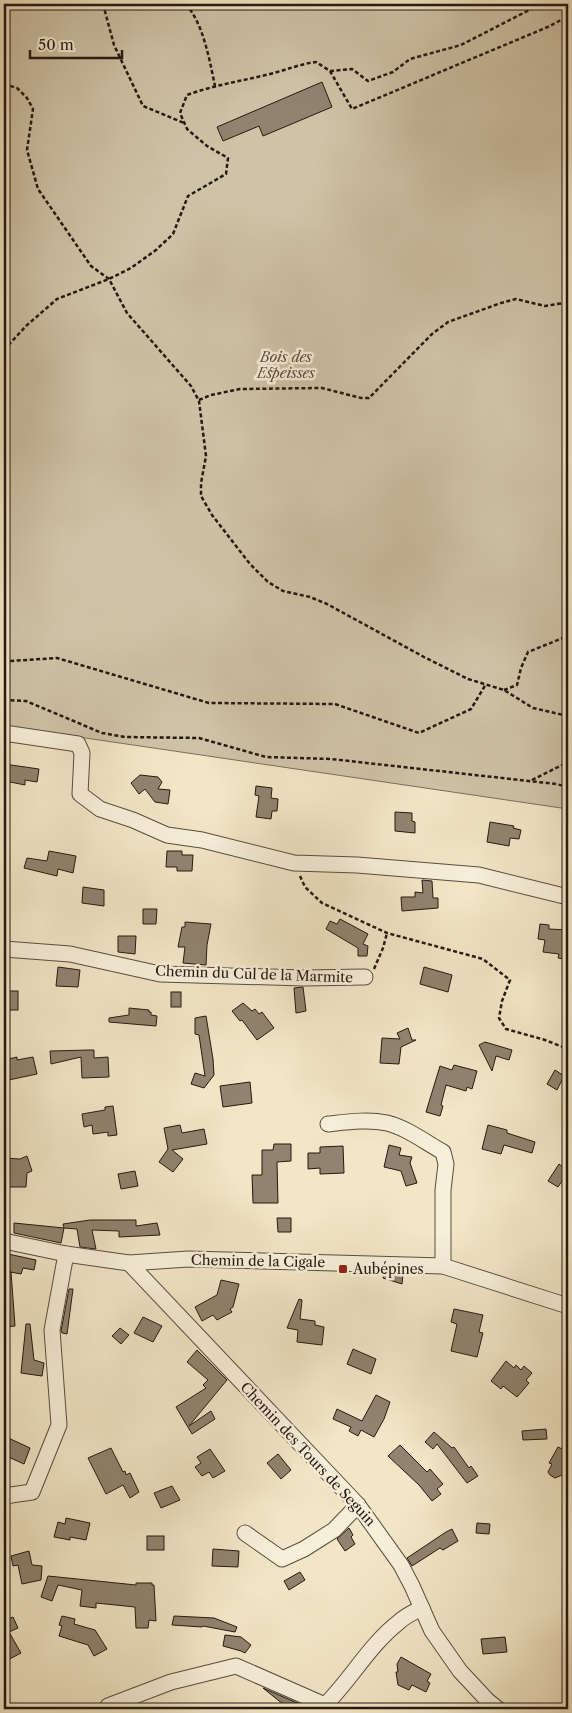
<svg xmlns="http://www.w3.org/2000/svg" width="572" height="1713" viewBox="0 0 572 1713" font-family="'Libre Caslon Text',serif">
	<style>
		.green { fill: #cfc3a7; stroke: #7a6e5c }
		.building { fill: #90836f; stroke: #251811 }
		.lines { fill: none; stroke-linecap: round; stroke-linejoin: round }
		.minor-casing { stroke: #584c3e; stroke-width: 17 }
		.path { stroke: #251811; stroke-width: 2.5; stroke-dasharray: 4 2.5; stroke-linecap: butt }
		.minor { stroke: #f7efda; stroke-width: 15 }
		.poi-dot { fill: #8f2418; stroke: #f7efda; stroke-width: 2 }
		.labels { text-anchor: middle; dominant-baseline: central; stroke-width: 5; stroke-linejoin: round; paint-order: stroke }
		.park-label { font-size: 14px; font-style: italic; fill: #584b3e; stroke: #f7efda }
		.street-label { font-size: 14px; fill: #251811; stroke: #f7efda }
		.poi-label { font-size: 14px; fill: #251811; stroke: #f7efda; text-anchor: start }
	</style>
	<rect width="100%" height="100%" fill="#f2e6c6"/>
	<filter id="stains"><feTurbulence type="fractalNoise" baseFrequency=".004" numOctaves="4"/><feColorMatrix values="0 0 0 0 .2 0 0 0 0 .09 0 0 0 0 .02 0 0 0 .5 -.17"/></filter>
	<radialGradient id="worn" r=".72"><stop offset=".6" stop-color="#630" stop-opacity="0"/><stop offset="1" stop-color="#630" stop-opacity=".3"/></radialGradient>
	<path class="green" d="M4,4H568V809L4,726Z"/>
	<g class="building">
		<path d="M322,82L332,107L263,136L259,126L223,141L217,127Z"/>
		<path d="M4,764L39,769L37,782L25,780V785L5,781L6,778H4Z"/>
		<path d="M140,775L158,777L162,782L158,789L170,790L168,804L155,802L145,789L139,794L131,783Z"/>
		<path d="M256,786L272,788L271,798L278,799L277,811H272L271,819L256,817L259,796L255,795Z"/>
		<path d="M395,812L412,813V821L415,822V833L395,831Z"/>
		<path d="M490,822L514,826L513,828L521,830L519,839L510,838L509,846L487,842Z"/>
		<path d="M49,851L76,856L73,873L58,869L57,876L24,868L27,858L47,861Z"/>
		<path d="M167,851H182V855H193L192,871H177V867H166Z"/>
		<path d="M422,880L432,881L433,898H438V908L402,911L401,897H415V892L423,893Z"/>
		<path d="M83,887L104,890V906L82,903Z"/>
		<path d="M143,909H157L156,924H143Z"/>
		<path d="M340,919L368,934L363,944L368,946L367,956H358V948L326,929L330,921L337,924Z"/>
		<path d="M185,922L211,924L207,945L206,965L183,963L185,947H178L182,927H185Z"/>
		<path d="M540,924L549,925V929L568,930V960L558,958L559,954L543,952L545,940L538,939Z"/>
		<path d="M118,936H136L135,954L118,952Z"/>
		<path d="M58,967L80,970L78,987L56,986Z"/>
		<path d="M424,967L452,975L448,992L420,984Z"/>
		<path d="M303,987L306,1011L296,1013L294,988Z"/>
		<rect x="4" y="991" width="14" height="19"/>
		<rect x="171" y="992" width="10" height="15"/>
		<path d="M243,1003L252,1011L255,1009L259,1014L262,1012L274,1028L257,1040L242,1020L240,1021L232,1011Z"/>
		<path d="M129,1008L149,1010V1012H151V1015L157,1016L156,1026L109,1022V1018L129,1015Z"/>
		<path d="M206,1016L213,1059L214,1075L204,1088L191,1084L195,1073L205,1076L199,1035L195,1034V1018Z"/>
		<path d="M408,1028L412,1040H416L401,1047L399,1064L380,1063L382,1038L400,1039L397,1033Z"/>
		<path d="M485,1042L512,1050L509,1060L496,1056L492,1071L479,1045Z"/>
		<path d="M90,1050H94V1058L108,1057L109,1077L82,1078L81,1057L51,1064L50,1051Z"/>
		<path d="M17,1057V1060L33,1057L37,1074L4,1081V1060Z"/>
		<path d="M454,1065L477,1071L472,1089L467,1087L466,1091L446,1085L441,1105L443,1106L440,1116L426,1112L440,1066L452,1070Z"/>
		<path d="M555,1070L564,1076L557,1090L547,1084Z"/>
		<path d="M250,1082L252,1103L223,1107L220,1086Z"/>
		<path d="M113,1106L117,1135L108,1136V1132L93,1134L92,1125L84,1127L82,1114L105,1110V1107Z"/>
		<path d="M180,1125L182,1133L204,1129L207,1144L172,1150L183,1159L173,1172L159,1162L168,1149L164,1128Z"/>
		<path d="M488,1125L507,1130V1133L535,1142L532,1153L504,1145L501,1154L482,1149Z"/>
		<path d="M274,1144H291V1161L277,1162L278,1203H253L252,1175H262V1150H273Z"/>
		<path d="M389,1145L401,1148L399,1155L412,1157L410,1163L417,1183L406,1186L401,1171L384,1167Z"/>
		<path d="M343,1146L344,1173L320,1174V1168L308,1169V1153H320V1147Z"/>
		<path d="M27,1156L32,1171L27,1173L26,1187H4V1158L20,1159Z"/>
		<path d="M559,1164L568,1171V1185L562,1181L558,1187L548,1181Z"/>
		<path d="M135,1171L138,1186L121,1189L118,1174Z"/>
		<path d="M277,1218H291V1232H278Z"/>
		<path d="M90,1220H136V1226L157,1223L160,1235L119,1237V1231L92,1230L96,1249L80,1247L77,1229L64,1228L61,1243L14,1233V1223L64,1228L63,1224Z"/>
		<path d="M8,1254L36,1260L34,1270L23,1268L21,1274L5,1271Z"/>
		<path d="M4,1272H11L15,1326L4,1327Z"/>
		<path d="M384,1274H403L402,1284L383,1278Z"/>
		<path d="M221,1280L239,1284L233,1307L230,1309L232,1312L217,1320L213,1315L202,1321L195,1307L217,1295Z"/>
		<path d="M69,1289H73L67,1334L62,1333L61,1331Z"/>
		<path d="M299,1299L302,1300L300,1319L315,1321V1325L324,1327L322,1345L297,1342L298,1330L287,1328Z"/>
		<path d="M454,1309L483,1315L479,1332L483,1333L477,1357L451,1351L457,1324L451,1322Z"/>
		<path d="M143,1317L162,1326L153,1342L134,1333Z"/>
		<path d="M26,1324H30L34,1360L44,1363L42,1376L21,1373Z"/>
		<path d="M120,1328L129,1335L121,1344L112,1336Z"/>
		<path d="M353,1349L376,1359L371,1374L347,1364Z"/>
		<path d="M197,1350L227,1380L189,1426L211,1411L215,1419L192,1434L176,1407L206,1388L203,1385L208,1380L187,1362Z"/>
		<path d="M506,1361L514,1368L516,1365L521,1370L524,1366L532,1373L526,1380L529,1383L517,1397L503,1386L501,1389L491,1381Z"/>
		<path d="M376,1395L390,1402L384,1419L374,1437L361,1430L358,1436L349,1431L351,1427L333,1419L337,1409L362,1421Z"/>
		<path d="M546,1429L547,1439L523,1440L522,1431Z"/>
		<path d="M434,1432L452,1448L454,1447L469,1468L471,1466L478,1476L467,1483L437,1444L433,1449L425,1442Z"/>
		<path d="M4,1436L30,1448L24,1464L4,1455Z"/>
		<path d="M400,1445L427,1472L430,1469L443,1484L437,1489L441,1494L432,1501L419,1485L388,1456Z"/>
		<path d="M558,1447L568,1452V1478L562,1475L555,1478L550,1475L548,1472L552,1464L549,1463Z"/>
		<path d="M111,1448L123,1472L125,1471L126,1475L130,1473L139,1492L130,1498L123,1485L106,1494L88,1458Z"/>
		<path d="M210,1449L225,1471L213,1478L209,1472L202,1476L195,1467L201,1463L197,1457Z"/>
		<path d="M278,1454L291,1470L281,1479L267,1463Z"/>
		<path d="M172,1486L180,1500L161,1508L154,1493Z"/>
		<path d="M66,1518L90,1523L86,1540L70,1537V1540L54,1537L58,1522L65,1524Z"/>
		<path d="M477,1523L490,1524L489,1534L476,1533Z"/>
		<path d="M349,1528L353,1535L351,1537L355,1544L345,1551L337,1539Z"/>
		<path d="M452,1529L458,1541L443,1550L440,1548L412,1566L407,1558L446,1532Z"/>
		<rect x="147" y="1536" width="17" height="14"/>
		<path d="M213,1549L239,1551L238,1567L212,1566Z"/>
		<path d="M29,1551L32,1565L42,1566L41,1580L22,1584L18,1565L13,1566L11,1556Z"/>
		<path d="M300,1572L305,1580L289,1590L284,1581Z"/>
		<path d="M48,1576L136,1585V1583H152V1585H154L156,1621L149,1620L148,1628H136L135,1607L96,1603V1608L80,1606L82,1590L58,1585L52,1601L41,1597Z"/>
		<path d="M62,1616L75,1619L74,1624L95,1630L107,1649L94,1656L88,1645L59,1636L62,1626L59,1625Z"/>
		<path d="M174,1616L214,1618L237,1627L235,1632L203,1626L202,1627L172,1625Z"/>
		<path d="M13,1617L18,1628L9,1632L21,1653L4,1662V1621Z"/>
		<path d="M225,1635L241,1637L251,1645L245,1653L241,1651L223,1646Z"/>
		<path d="M505,1637L507,1652L483,1654L481,1639Z"/>
		<path d="M401,1657L431,1674L427,1681L430,1683L426,1692L412,1685L409,1690L398,1685L396,1672H398L397,1664Z"/>
		<path d="M263,1688L311,1709H289Z"/>
	</g>
	<g class="lines">
		<g class="minor-casing">
			<g id="minor">
				<path d="M4,733L78,744L82,753L80,794L100,809L133,820L167,835L202,840L294,863L357,865L479,875L568,897"/>
				<path d="M4,949L70,954L160,974L304,978L365,977"/>
				<path d="M328,1124C347,1122 368,1119 387,1123C407,1128 425,1142 443,1152L446,1164L443,1190V1266"/>
				<path d="M4,1241L66,1254L129,1263L188,1259L443,1266L568,1306"/>
				<path d="M129,1263L358,1505L401,1565L412,1586L432,1631L460,1671L488,1701L498,1709"/>
				<path d="M4,1498L11,1495L32,1492L59,1425L52,1330L66,1254"/>
				<path d="M245,1533L282,1559L304,1549L334,1530L358,1505"/>
				<path d="M108,1706L171,1682L236,1666L325,1705"/>
				<path d="M321,1709C349,1683 368,1646 399,1622C405,1616 414,1612 422,1608"/>
			</g>
		</g>
		<g class="path">
			<path d="M103,4L114,45L143,106L184,123"/>
			<path d="M186,4C204,26 209,58 215,86"/>
			<path d="M330,71L352,69L368,81L393,72L410,59L461,45L541,4"/>
			<path d="M4,84L17,88L27,98L33,109L27,150L38,189L91,266L109,279L127,313L191,386L199,401L206,456L201,483V496L212,515L250,564L268,582L283,591L310,597L327,604L424,657L468,679L504,690L533,708L568,716"/>
			<path d="M4,350L26,326L57,299L109,279L131,268L156,250L173,234L188,196L226,174L228,158L207,146L187,129L180,113L187,95C214,85 242,81 270,74C286,70 300,64 316,62L330,71L352,109L550,26L568,16"/>
			<path d="M199,400L211,395L240,389L322,388L361,398H369L432,334L448,322L501,303L516,299L545,306L564,303L568,300"/>
			<path d="M4,659L10,661L57,658L209,703L335,704L419,733L471,709L486,684"/>
			<path d="M504,690L517,685L521,668L528,652L568,636"/>
			<path d="M4,700L26,701L102,733L125,737L199,738L266,757L331,759L556,784L568,787"/>
			<path d="M532,780L568,762"/>
			<path d="M300,876L305,887L322,903L387,933L483,959L510,980L502,1001L499,1018L506,1029L545,1040L568,1049"/>
			<path d="M374,969L383,948L387,933"/>
		</g>
		<use href="#minor" class="minor"/>
	</g>
	<rect class="poi-dot" x="338" y="1264" width="10" height="10" rx="2.5"/>
	<g class="labels">
		<g class="park-label">
			<text x="286" y="357">Bois des<tspan x="286" dy="16">Espeisses</tspan></text>
		</g>
		<g class="street-label">
			<text transform="translate(254 974) rotate(2)">Chemin du Cul de la Marmite</text>
			<text transform="translate(258 1261) rotate(1)">Chemin de la Cigale</text>
			<text transform="translate(308 1454) rotate(47)">Chemin des Tours de Seguin</text>
		</g>
		<g class="poi-label">
			<text x="353" y="1269">Aubépines</text>
		</g>
	</g>
	<rect width="572" height="1713" fill="none" stroke="#f2e6c6" stroke-width="20"/>
	<rect x="5" y="5" width="562" height="1703" fill="none" stroke="#251811" stroke-width="2.5"/>
	<rect x="10" y="10" width="552" height="1693" fill="none" stroke="#251811"/>
	<path d="M30 50v8h92v-8" fill="none" stroke="#251811" stroke-width="2.5"/>
	<text x="38" y="50" font-size="15" fill="#251811" stroke="#f7efda" stroke-width="4" paint-order="stroke">50 m</text>
	<rect width="100%" height="100%" filter="url(#stains)"/>
	<rect width="100%" height="100%" fill="url(#worn)"/>
</svg>
